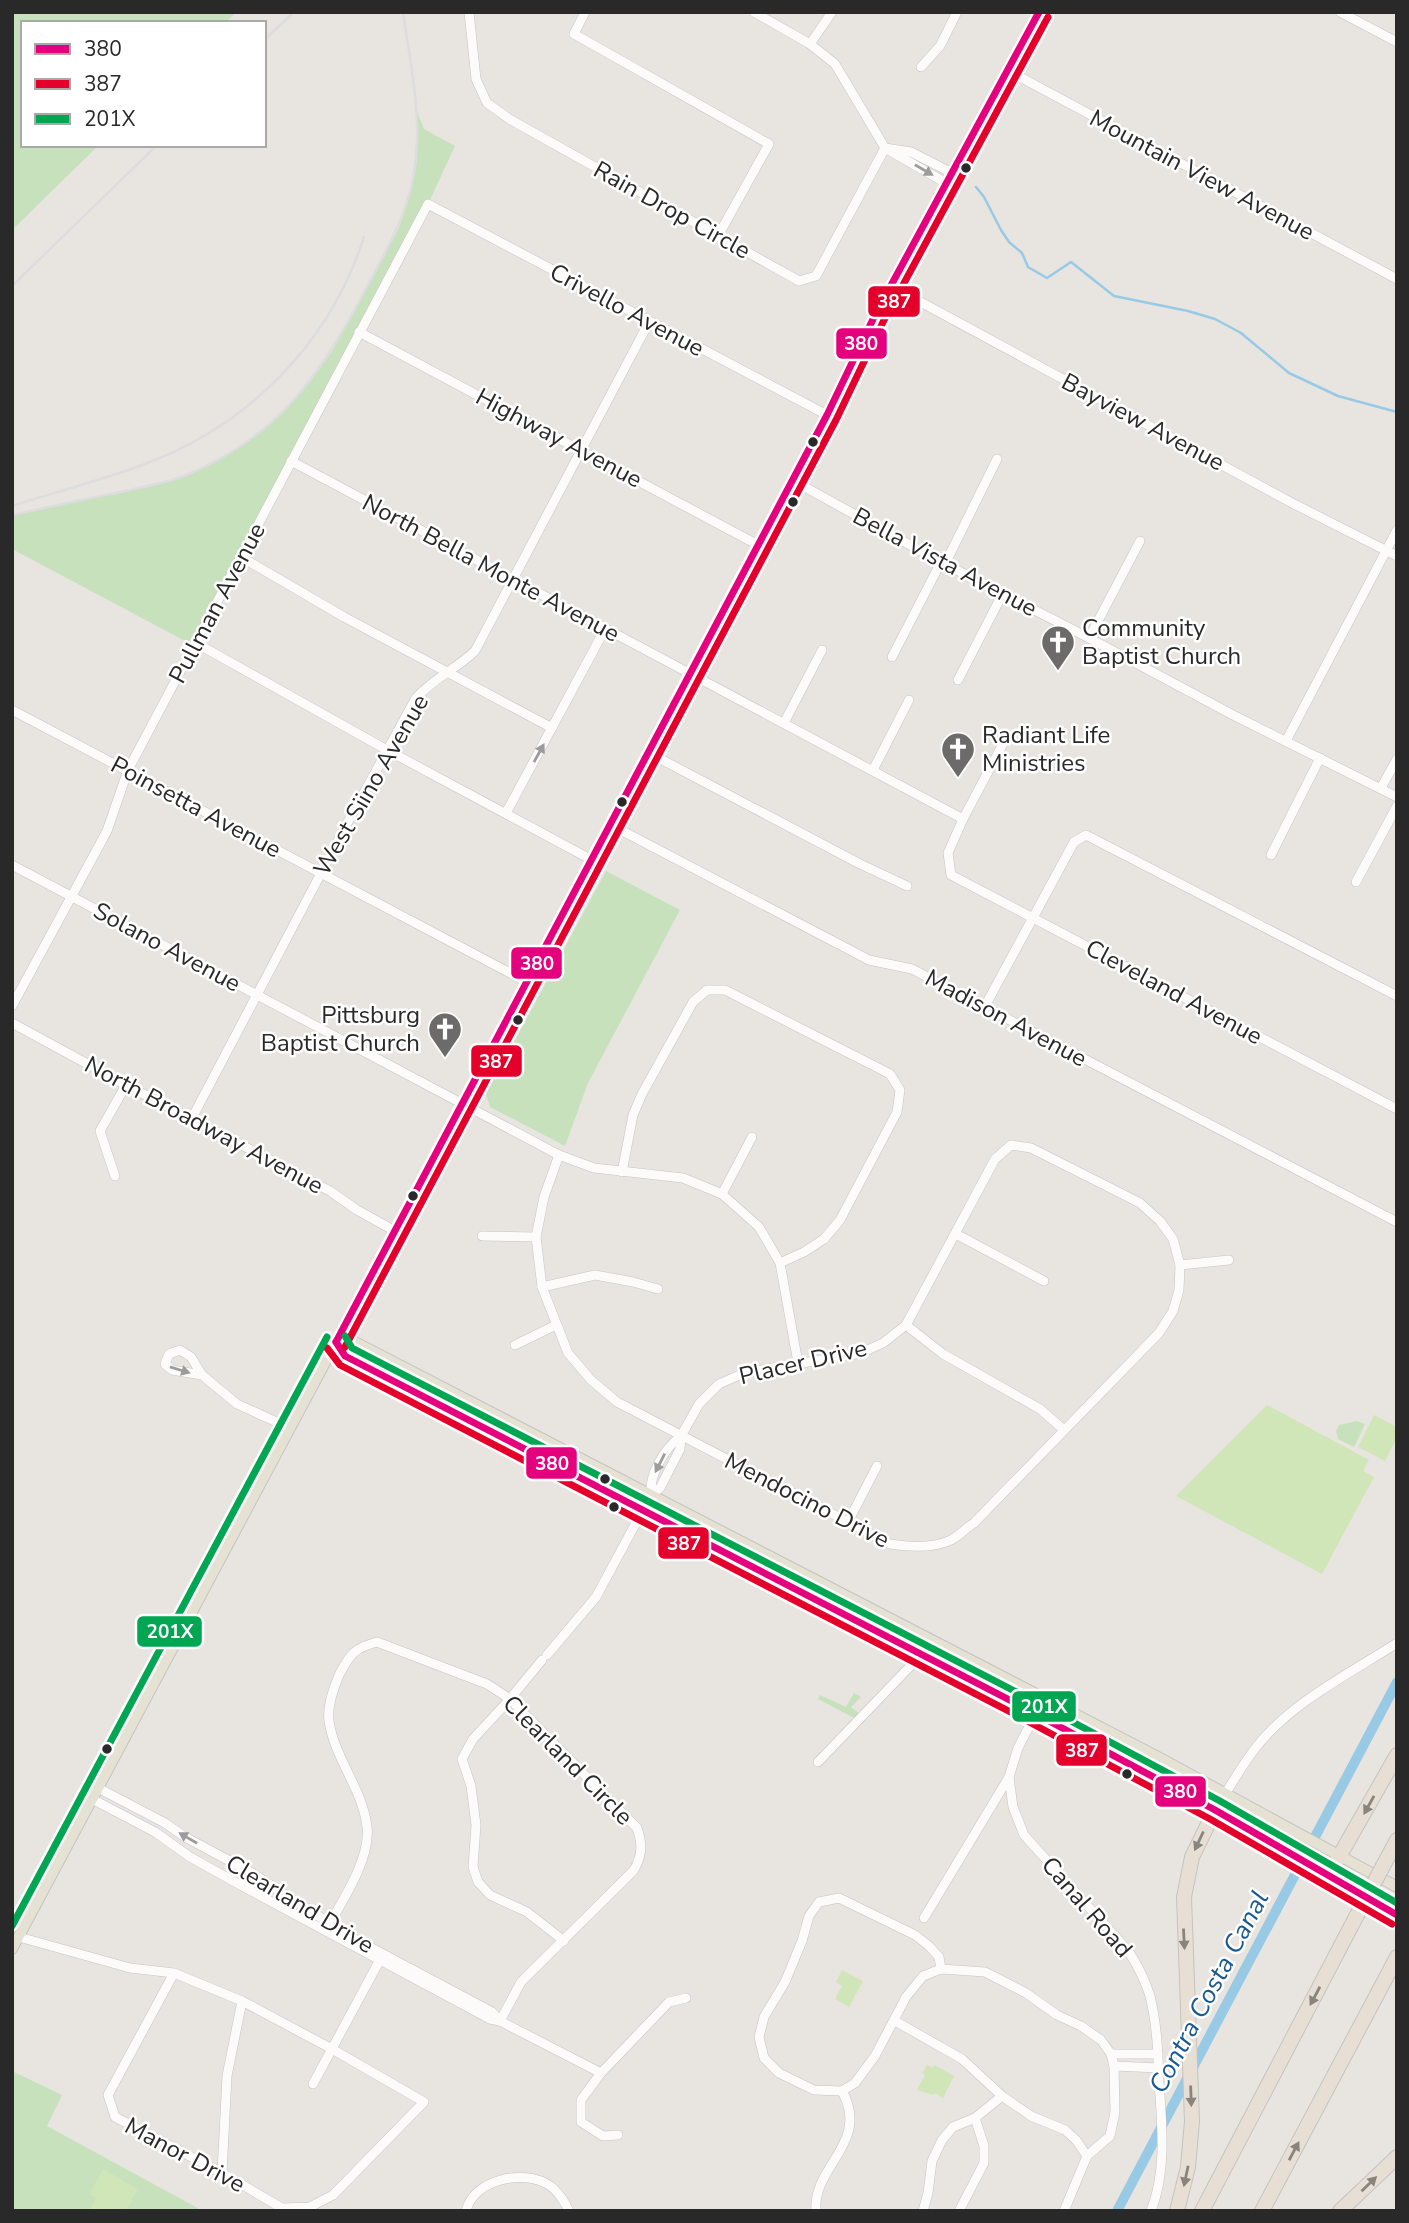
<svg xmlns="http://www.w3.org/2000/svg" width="1409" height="2223" viewBox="0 0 1409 2223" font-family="'Nunito Sans',sans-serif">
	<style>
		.green { fill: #c6e1bb }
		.pitch { fill: #d0e5b8 }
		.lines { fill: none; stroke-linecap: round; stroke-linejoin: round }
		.stream { stroke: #98c9e5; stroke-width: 2.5 }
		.canal { stroke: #98c9e5; stroke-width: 10 }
		.minor-casing { stroke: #c5c4c5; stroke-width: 10 }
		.major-casing { stroke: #c4c3c1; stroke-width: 12 }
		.highway-casing { stroke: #c4c3c1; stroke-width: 16 }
		.minor { stroke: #fcfbfa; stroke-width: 9 }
		.major { stroke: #e5e2d4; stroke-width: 10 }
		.highway { stroke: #e8dfd4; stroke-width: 14 }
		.rail { stroke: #dddcde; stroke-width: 2.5 }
		.highway-bridge-casing { stroke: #c4c3c1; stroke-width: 16; stroke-linecap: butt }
		.highway-bridge { stroke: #e8dfd4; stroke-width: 14 }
		.bus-1-casing { stroke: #fff; stroke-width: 12 }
		.bus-2-casing { stroke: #fff; stroke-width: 12 }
		.bus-3-casing { stroke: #fff; stroke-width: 12 }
		.bus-1 { stroke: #e5007d; stroke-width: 7 }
		.bus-2 { stroke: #e4002b; stroke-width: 7 }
		.bus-3 { stroke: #00a651; stroke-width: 7 }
		.oneway { fill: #9d9c9c }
		.oneway2 { fill: #88847e }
		.bus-dot { fill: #292929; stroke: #fff; stroke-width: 2.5 }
		.labels { text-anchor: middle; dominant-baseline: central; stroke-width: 5; stroke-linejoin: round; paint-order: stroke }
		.street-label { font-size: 24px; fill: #292929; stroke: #fff }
		.poi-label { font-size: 24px; fill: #292929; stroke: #fff; text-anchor: start }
		.water-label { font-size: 26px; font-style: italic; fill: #165a91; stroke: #fff }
		.line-badge { stroke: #fff; stroke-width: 2.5 }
		.badge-label { font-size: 19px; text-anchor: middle; font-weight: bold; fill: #fff }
	</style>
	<rect width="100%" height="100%" fill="#e8e5e0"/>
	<g class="green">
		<path d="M12,12H236L225,23H23V145H99L12,230Z"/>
		<path d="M417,111L424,129L455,146L428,204L196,643L185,641L12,549V515L175,480L220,459L264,429L294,401L331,353L398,230C413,192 417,152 417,111Z"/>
		<path d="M606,871L680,910L588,1083L565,1146L490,1107L486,1094Z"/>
		<path d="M1357,1421L1365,1424L1354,1447L1338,1439L1336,1431L1339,1425Z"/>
		<path d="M854,1693L861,1697L851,1707L862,1716L858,1720L818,1699L820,1695L846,1707Z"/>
		<path d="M12,2071L62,2095L47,2126L203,2211H12Z"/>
	</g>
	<g class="pitch">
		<path d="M1267,1405L1369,1460L1363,1471L1374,1477L1322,1574L1176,1496Z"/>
		<path d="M1374,1415L1397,1427V1438L1385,1461L1358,1447Z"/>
		<path d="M842,1970L863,1981L849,2007L835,1999L842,1986L836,1982Z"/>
		<path d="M927,2065L933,2068L934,2065L954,2076L943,2098L935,2093L933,2095L917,2090L925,2075L922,2073Z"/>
		<path d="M103,2169L138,2189L126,2211H89L96,2198L89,2194Z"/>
	</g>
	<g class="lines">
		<path class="stream" d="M976,187L984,197L1001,230L1009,242L1022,253L1028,267L1047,278L1071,262L1114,296L1188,311L1215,319L1241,333L1289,373L1338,396L1397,412"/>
		<path class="canal" d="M1117,2211L1397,1682"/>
		<g class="minor-casing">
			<g id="minor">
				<path d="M469,12L476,79L487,103L511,120L799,281L816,276L885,148L835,64L810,44L754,12"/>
				<path d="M585,12L574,34L769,144L718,236"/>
				<path d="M1340,12L1397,42"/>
				<path d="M810,44L832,12"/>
				<path d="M921,67L940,46L957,12"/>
				<path d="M1007,70L1397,279"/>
				<path d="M946,183L885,148L911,152L952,173"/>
				<path d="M891,286L1292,503L1397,556"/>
				<path d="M359,332L758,545"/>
				<path d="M291,461L963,819"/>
				<path d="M792,480L941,562L1089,638L1233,715L1397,797"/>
				<path d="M241,557L344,617L552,728"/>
				<path d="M945,564L997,459"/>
				<path d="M1089,638L1140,541"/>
				<path d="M196,643L387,750L592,860"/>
				<path d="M892,657L941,562"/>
				<path d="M958,680L1003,593"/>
				<path d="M12,710L527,982"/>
				<path d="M784,723L822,650"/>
				<path d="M1006,738L963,819L948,853L951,875L1397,1109"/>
				<path d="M1286,741L1397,530"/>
				<path d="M649,753L860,864L907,886"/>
				<path d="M873,770L909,700"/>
				<path d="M1381,788L1397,759"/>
				<path d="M506,813L605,629"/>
				<path d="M611,825L869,960L912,969L1397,1222"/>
				<path d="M1271,855L1320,758"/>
				<path d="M12,865L559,1155L594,1168L683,1178L722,1194L759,1227L780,1263L798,1363"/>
				<path d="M1356,882L1397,806"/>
				<path d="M12,1006L107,831L128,770L428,204L827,415"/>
				<path d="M984,1008L1074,842L1086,835L1397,996"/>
				<path d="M12,1023L126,1085L330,1191L357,1210L395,1231"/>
				<path d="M192,1118L349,820L416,698C434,678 456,669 475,651L649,322"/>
				<path d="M622,1172L633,1115L642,1094L693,1002L707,990H725L890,1074L900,1090L897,1112L840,1220L824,1239L804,1252L780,1263"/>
				<path d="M115,1176L100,1131L126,1085"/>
				<path d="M722,1194L752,1137"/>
				<path d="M956,1234L1044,1281"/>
				<path d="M482,1236L536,1237"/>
				<path d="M1180,1265L1229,1260"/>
				<path d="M542,1287L595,1275L633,1282L658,1289"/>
				<path d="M906,1325L943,1354L1040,1409L1064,1430"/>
				<path d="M515,1345L556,1325"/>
				<path d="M202,1375L172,1370L165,1364L169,1354L180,1350L191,1357L202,1375L237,1404L290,1428"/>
				<path d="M651,1495C649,1474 664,1449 681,1436"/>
				<path d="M848,1522L877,1466"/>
				<path d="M547,1655L596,1597L651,1495L660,1488L680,1449L681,1436L699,1404L719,1384L744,1373L861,1353L883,1343L906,1325L995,1159L1011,1145L1031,1148L1140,1203L1160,1221L1173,1239L1180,1265L1179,1290L1173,1311L1159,1333L974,1523C966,1528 959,1536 951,1540C932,1549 909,1547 890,1544L617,1402L591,1380L568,1353L542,1287L536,1237L544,1197L559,1155"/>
				<path d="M542,1660L510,1699L473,1739L462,1759L471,1786L476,1825L473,1867L478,1882L490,1895L527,1912L564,1941"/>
				<path d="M1044,1698L1018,1748L1009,1777L1013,1807L1024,1835L1129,1952C1138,1966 1145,1980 1150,1996C1157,2024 1158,2053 1159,2082C1162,2125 1167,2170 1151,2211"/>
				<path d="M818,1762L922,1654"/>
				<path d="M98,1788L165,1823L185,1837L252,1873L351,1937L492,2012L499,2020"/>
				<path d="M92,1799L155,1832L190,1857L244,1887L490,2019L500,2021L601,2073"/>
				<path d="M1215,1810C1229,1789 1241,1766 1257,1746C1292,1702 1349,1674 1397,1643"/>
				<path d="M924,1918L1009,1777"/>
				<path d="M326,1930C341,1903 371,1859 367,1827C363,1790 334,1757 329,1721C327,1708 334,1687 339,1675C350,1654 354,1648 377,1642L487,1684L510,1699L637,1828C643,1845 642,1855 634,1870L521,1982L500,2021"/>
				<path d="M19,1937L130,1968L174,1973L242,2001L332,2049L424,2102L333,2195L310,2207L282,2208L222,2173L115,2117L108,2095L174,1973"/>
				<path d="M895,2021L962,2059L1002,2096L1031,2116L1065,2130L1076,2140L1087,2156"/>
				<path d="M1111,2054H1158"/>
				<path d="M1114,2066L1159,2068"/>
				<path d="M313,2084L382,1956"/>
				<path d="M842,2091L855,2083L875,2056L906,1997L923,1976L941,1969L985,1972L1026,1993L1057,2015L1081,2026L1101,2040L1111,2054L1114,2066L1115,2112L1110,2136L1087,2156L1064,2211"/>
				<path d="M842,2091L814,2090L779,2073L764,2058L759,2037L764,2017L785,1982L802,1941L809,1916L819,1902L839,1898L915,1935L929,1946L939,1957L941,1969"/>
				<path d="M618,2135L603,2136L581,2122V2100L601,2073L669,2002L686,1998"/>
				<path d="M222,2173L227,2076L242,2001"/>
				<path d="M466,2211C474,2179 523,2169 549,2185C557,2190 565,2202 569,2211"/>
				<path d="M816,2211C812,2166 871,2143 842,2091"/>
				<path d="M923,2211L928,2193L932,2161L942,2140L953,2127L975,2118L1002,2096"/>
				<path d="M959,2211L984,2163V2146L975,2118"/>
			</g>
		</g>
		<g class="major-casing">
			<g id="major">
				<path d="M336,1342L345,1356L1023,1707L1215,1810L1397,1915"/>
				<path d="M336,1342L353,1341L1160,1758L1397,1887"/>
				<path d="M12,1949L573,898L827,415L875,315L1039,12"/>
			</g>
		</g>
		<g class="highway-casing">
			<g id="highway">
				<path d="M1383,1866L1397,1840"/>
				<path d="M1328,1876L1397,1755"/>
				<path d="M1177,2211L1188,2167L1192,2121L1184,1897L1192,1857L1215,1810"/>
				<path d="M1202,2211L1357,1915"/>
				<path d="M1262,2211L1397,1957"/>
				<path d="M1340,2211L1397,2157"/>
			</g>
		</g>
		<use href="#minor" class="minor"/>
		<use href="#major" class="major"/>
		<use href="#highway" class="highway"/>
		<g class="rail">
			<path d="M264,40L294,12"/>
			<path d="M12,286L157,145"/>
			<path d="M12,506C56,492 102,480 145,464C249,425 330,343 364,237"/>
			<path d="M12,515C49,507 85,499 121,492C145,486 170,483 193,472C285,432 324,368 369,283C392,240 410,209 416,160C421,110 410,61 403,12"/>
		</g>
		<g class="highway-bridge-casing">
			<path id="highway-bridge" d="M1357,1915L1383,1866"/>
		</g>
		<use href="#highway-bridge" class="highway-bridge"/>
		<g class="bus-1-casing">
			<g id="bus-1">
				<path d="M336,1342L827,415L875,315L1039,12"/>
				<path d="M336,1342L345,1356L1023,1707L1215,1810L1397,1915"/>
			</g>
		</g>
		<g class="bus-2-casing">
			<g id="bus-2">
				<path d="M345,1347L836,420L884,320L1048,17"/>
				<path d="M327,1348L340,1365L1018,1716L1210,1819L1392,1924"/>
			</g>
		</g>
		<g class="bus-3-casing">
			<g id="bus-3">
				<path d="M345,1336L352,1348L1028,1698L1220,1801L1397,1903"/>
				<path d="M12,1926L327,1337"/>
			</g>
		</g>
		<use href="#bus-1" class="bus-1"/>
		<use href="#bus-2" class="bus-2"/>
		<use href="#bus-3" class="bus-3"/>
	</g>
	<defs><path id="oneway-solid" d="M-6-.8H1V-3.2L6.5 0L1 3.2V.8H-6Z" transform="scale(1.75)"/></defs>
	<g class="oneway">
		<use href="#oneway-solid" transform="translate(924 170) rotate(30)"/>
		<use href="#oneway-solid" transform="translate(539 753) rotate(-61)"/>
		<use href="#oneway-solid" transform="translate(180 1370) rotate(17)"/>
		<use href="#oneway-solid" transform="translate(660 1463) rotate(117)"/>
		<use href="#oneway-solid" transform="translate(188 1838) rotate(-150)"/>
	</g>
	<g class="oneway2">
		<use href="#oneway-solid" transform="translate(1369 1805) rotate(119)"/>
		<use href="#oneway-solid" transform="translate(1199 1841) rotate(115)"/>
		<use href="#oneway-solid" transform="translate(1184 1939) rotate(87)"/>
		<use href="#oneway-solid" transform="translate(1315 1996) rotate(118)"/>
		<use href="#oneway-solid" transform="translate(1191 2096) rotate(88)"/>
		<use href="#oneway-solid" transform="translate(1294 2151) rotate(-62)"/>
		<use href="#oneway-solid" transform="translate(1186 2176) rotate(102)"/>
		<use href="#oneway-solid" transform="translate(1369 2184) rotate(-44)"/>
	</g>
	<defs>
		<g id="church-pin" transform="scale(1.75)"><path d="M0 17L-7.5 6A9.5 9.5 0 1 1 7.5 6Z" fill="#6c6b69" stroke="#fff"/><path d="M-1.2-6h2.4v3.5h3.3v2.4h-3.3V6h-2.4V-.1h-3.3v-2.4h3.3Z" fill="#fff"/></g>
	</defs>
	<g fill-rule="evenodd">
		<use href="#church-pin" x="1058" y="642"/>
		<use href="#church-pin" x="958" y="749"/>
		<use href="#church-pin" x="445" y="1029"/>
	</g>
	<g class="bus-dot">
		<circle cx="966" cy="168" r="6"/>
		<circle cx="813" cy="442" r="6"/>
		<circle cx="793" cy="502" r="6"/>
		<circle cx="622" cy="802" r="6"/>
		<circle cx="518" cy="1020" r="6"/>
		<circle cx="413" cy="1196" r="6"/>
		<circle cx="605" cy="1479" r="6"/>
		<circle cx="614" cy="1507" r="6"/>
		<circle cx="107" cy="1749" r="6"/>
		<circle cx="1127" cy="1774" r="6"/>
	</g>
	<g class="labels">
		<g class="street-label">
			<text transform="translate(1202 175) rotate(28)">Mountain View Avenue</text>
			<text transform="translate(672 210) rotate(29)">Rain Drop Circle</text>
			<text transform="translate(627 310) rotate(28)">Crivello Avenue</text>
			<text transform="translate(1143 422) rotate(28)">Bayview Avenue</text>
			<text transform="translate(559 438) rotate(28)">Highway Avenue</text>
			<text transform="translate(945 562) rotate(28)">Bella Vista Avenue</text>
			<text transform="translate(491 568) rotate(28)">North Bella Monte Avenue</text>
			<text transform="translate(217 603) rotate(-62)">Pullman Avenue</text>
			<text transform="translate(371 785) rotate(-60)">West Siino Avenue</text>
			<text transform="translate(196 807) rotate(28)">Poinsetta Avenue</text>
			<text transform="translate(167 947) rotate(28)">Solano Avenue</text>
			<text transform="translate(1174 992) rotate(28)">Cleveland Avenue</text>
			<text transform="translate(1006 1018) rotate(28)">Madison Avenue</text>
			<text transform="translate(204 1125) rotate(28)">North Broadway Avenue</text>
			<text transform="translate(803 1362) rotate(-13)">Placer Drive</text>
			<text transform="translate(807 1500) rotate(27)">Mendocino Drive</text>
			<text transform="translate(568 1760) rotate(45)">Clearland Circle</text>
			<text transform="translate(300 1904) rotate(31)">Clearland Drive</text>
			<text transform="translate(1087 1907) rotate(49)">Canal Road</text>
			<text transform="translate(185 2155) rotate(28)">Manor Drive</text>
		</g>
		<g class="poi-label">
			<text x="1082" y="628">Community<tspan x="1082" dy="28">Baptist Church</tspan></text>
			<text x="982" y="735">Radiant Life<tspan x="982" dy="28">Ministries</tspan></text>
			<text x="420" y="1015" text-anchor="end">Pittsburg<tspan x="420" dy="28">Baptist Church</tspan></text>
		</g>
		<g class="water-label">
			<text transform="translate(1209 1992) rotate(-62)">Contra Costa Canal</text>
		</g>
	</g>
	<g class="line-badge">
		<rect x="867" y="285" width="54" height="33" rx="7" fill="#e4002b"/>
		<rect x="835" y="327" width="53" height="33" rx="7" fill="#e5007d"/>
		<rect x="510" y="946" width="53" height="34" rx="7" fill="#e5007d"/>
		<rect x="470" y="1044" width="53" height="34" rx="7" fill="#e4002b"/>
		<rect x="525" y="1446" width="53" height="34" rx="7" fill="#e5007d"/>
		<rect x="657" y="1526" width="53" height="34" rx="7" fill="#e4002b"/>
		<rect x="136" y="1615" width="67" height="33" rx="7" fill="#00a651"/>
		<rect x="1011" y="1690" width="66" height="33" rx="7" fill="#00a651"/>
		<rect x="1055" y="1733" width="53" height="34" rx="7" fill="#e4002b"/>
		<rect x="1154" y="1775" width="53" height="33" rx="7" fill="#e5007d"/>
	</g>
	<g class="badge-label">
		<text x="894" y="308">387</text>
		<text x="861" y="350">380</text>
		<text x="537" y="970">380</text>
		<text x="496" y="1068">387</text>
		<text x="552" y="1470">380</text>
		<text x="684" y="1550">387</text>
		<text x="170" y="1638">201X</text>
		<text x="1044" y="1713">201X</text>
		<text x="1082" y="1757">387</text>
		<text x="1180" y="1798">380</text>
	</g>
	<rect width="1409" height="2223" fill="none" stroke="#292929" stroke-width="28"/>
	<rect x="21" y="21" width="245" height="126" fill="#ffffff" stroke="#a9a9a9" stroke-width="2"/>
	<rect x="35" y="44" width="35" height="10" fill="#e5007d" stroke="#a9a9a9" stroke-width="2"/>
	<text x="84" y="56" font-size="21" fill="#292929">380</text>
	<rect x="35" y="79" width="35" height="10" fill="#e4002b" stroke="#a9a9a9" stroke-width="2"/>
	<text x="84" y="91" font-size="21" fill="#292929">387</text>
	<rect x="35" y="114" width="35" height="10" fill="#00a651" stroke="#a9a9a9" stroke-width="2"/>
	<text x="84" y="126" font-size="21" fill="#292929">201X</text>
</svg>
